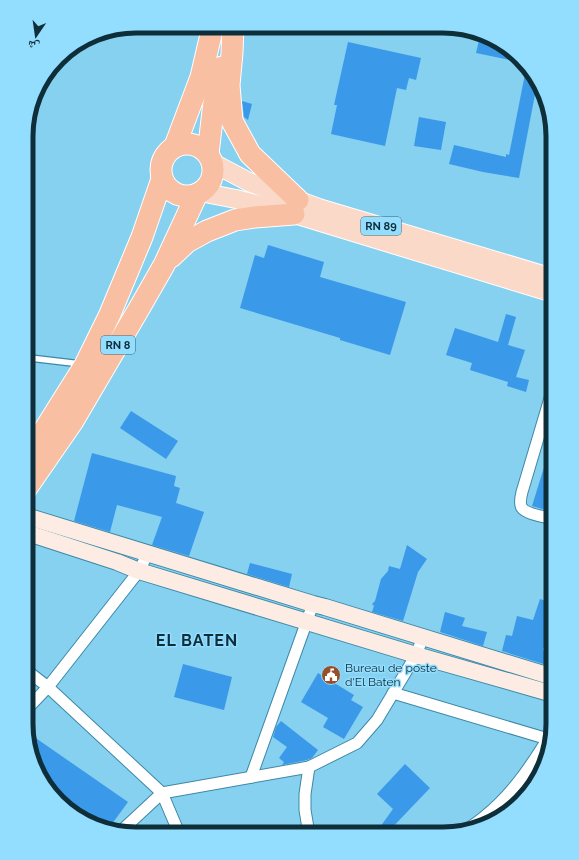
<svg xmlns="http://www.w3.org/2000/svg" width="579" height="860" viewBox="0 0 579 860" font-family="Raleway,'Noto Naskh Arabic',sans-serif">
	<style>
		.building { fill: #3a99e8 }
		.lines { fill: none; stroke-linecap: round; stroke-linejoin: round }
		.lane-casing { stroke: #3e88a6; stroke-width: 8 }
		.street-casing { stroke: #3e88a6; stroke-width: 13 }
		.secondary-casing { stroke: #3e88a6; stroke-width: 18 }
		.primary-casing { stroke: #fff; stroke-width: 20 }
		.highway-casing { stroke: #fff; stroke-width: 23 }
		.lane { stroke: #fff; stroke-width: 5.5 }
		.street { stroke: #fff; stroke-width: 11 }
		.secondary { stroke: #fdece3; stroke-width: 16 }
		.primary { stroke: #fbd9c8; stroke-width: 18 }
		.highway { stroke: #f8bfa3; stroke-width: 21 }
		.labels { text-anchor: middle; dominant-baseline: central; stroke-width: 3; stroke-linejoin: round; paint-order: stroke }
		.shield { fill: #93ddfe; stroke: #366275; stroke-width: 1 }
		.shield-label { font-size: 11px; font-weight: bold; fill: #0e2e3a }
		.poi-label { font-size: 12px; fill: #0e2e3a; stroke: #93ddfe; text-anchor: start }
		.district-label { font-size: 16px; font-weight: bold; letter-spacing: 1px; fill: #0e2e3a; stroke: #93ddfe }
		.rim { fill: none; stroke: #0e2e3a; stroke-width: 5 }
	</style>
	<rect width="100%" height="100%" fill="#86d0f0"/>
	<g class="building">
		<path d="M480,36L510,49L520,62L476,53Z"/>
		<path d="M348,42L421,58L416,80L409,78L406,90L397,88L385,146L331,134L337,105H334Z"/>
		<path d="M526,69L537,84L519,178L483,172L449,164L454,145L506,157V154L509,155Z"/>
		<path d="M242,101L252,104L248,120L244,117Z"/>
		<path d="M419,117L446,122L441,150L414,146Z"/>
		<path d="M268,245L324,262L320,277L406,302L390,355L340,340V338L240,308L255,255L264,258Z"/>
		<path d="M506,314L516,317L508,345L525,350L516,377L529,380L526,392L507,386L508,382L470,370L472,363L446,355L455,328L498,342Z"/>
		<path d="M131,411L178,441L166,459L120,428Z"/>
		<path d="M550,448H553V512L532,506Z"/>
		<path d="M92,453L176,476L174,486L180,488L176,503L204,512L189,556L152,545L162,517L117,505L110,532L74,521Z"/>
		<path d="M407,545L427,559L418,572L403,621L372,612L374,606L372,604L375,601L381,579L388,571L389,566L400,569Z"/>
		<path d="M250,563L292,574L289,587L247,574Z"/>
		<path d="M540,599L552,603L547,615L553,617V622L543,650L553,652V667L502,651L506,635L512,636L517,616L533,620Z"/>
		<path d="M445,612L465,618L462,626L487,632L483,646L440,632Z"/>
		<path d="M183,664L232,677L224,710L174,697Z"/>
		<path d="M318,673L354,695L351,700L363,707L344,739L323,727L328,718L301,702Z"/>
		<path d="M281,721L318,750L312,758L307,760L282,765L284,762L279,758L287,747L273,737L276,727Z"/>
		<path d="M27,732L128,802L109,828L69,811L34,767Z"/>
		<path d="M405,764L430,788L386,834H375L393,809L377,794Z"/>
	</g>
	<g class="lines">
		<g class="lane-casing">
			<path id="lane" d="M27,361L30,358L81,364"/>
		</g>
		<g class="street-casing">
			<g id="street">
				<path d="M553,519C546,517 526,514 522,508C519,504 521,496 522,492L553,388"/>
				<path d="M26,670L48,687L162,793L309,767L357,743L377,720L416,655L423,637"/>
				<path d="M393,693L548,739"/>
				<path d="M26,710L48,687L139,571L148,553"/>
				<path d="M251,777L313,604"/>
				<path d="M521,779L531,789"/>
				<path d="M466,830C472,826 478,822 484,817C514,793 533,763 553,730"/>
				<path d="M120,832L162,793L179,833"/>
				<path d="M309,834L305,810V794L309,767"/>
			</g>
		</g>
		<g class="secondary-casing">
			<g id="secondary">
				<path d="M26,516L313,604L325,607L553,677"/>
				<path d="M26,532L34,535L117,562L139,571L416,655L553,694"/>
			</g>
		</g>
		<g class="primary-casing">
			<g id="primary">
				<path d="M213,163L249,182L319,208L553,278"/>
				<path d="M200,192L236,199L294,214L553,293"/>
			</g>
		</g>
		<g class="highway-casing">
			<g id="highway">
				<path d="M233,26L232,53L229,85L232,121L250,154L298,200"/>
				<circle cx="187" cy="170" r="26"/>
				<path d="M175,146L201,77L213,26"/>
				<path d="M208,154L214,102L222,67"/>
				<path d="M171,257L187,242L207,231L235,220L255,217L294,214"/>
				<path d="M26,459L85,365L110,314L142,237L162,179"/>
				<path d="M26,489L73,421L140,307L164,265L197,194"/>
			</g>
		</g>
		<use href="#lane" class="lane"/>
		<use href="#street" class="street"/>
		<use href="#secondary" class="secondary"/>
		<use href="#primary" class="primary"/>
		<use href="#highway" class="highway"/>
	</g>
	<defs>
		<g id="civic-disc" transform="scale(1)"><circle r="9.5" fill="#964f28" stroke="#93ddfe"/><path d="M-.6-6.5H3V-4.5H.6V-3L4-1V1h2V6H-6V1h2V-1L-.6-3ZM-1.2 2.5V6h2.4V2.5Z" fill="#fff"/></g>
	</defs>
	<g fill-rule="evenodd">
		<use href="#civic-disc" x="331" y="675"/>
	</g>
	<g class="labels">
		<g class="shield">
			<rect x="361" y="217" width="40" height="18" rx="3"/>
			<rect x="101" y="336" width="34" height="18" rx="3"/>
		</g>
		<g class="shield-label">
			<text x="381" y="226">RN 89</text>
			<text x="118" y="345">RN 8</text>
		</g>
		<g class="poi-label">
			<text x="345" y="668">Bureau de poste<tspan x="345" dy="14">d'El Baten</tspan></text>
		</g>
		<g class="district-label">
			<text x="197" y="640">EL BATEN</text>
		</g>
	</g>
	<path d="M0 0H579V860H0ZM136 33H443A103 103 0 0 1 546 136V724A103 103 0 0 1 443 827H136A103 103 0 0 1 33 724V136A103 103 0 0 1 136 33Z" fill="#93ddfe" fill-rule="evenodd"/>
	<path class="rim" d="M136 33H443A103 103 0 0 1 546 136V724A103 103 0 0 1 443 827H136A103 103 0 0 1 33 724V136A103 103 0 0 1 136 33Z"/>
	<g transform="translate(36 36) rotate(193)" stroke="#93ddfe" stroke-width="3" paint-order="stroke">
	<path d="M0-3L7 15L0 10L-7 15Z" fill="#0e2e3a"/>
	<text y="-6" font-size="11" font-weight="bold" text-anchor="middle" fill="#0e2e3a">ش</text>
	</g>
</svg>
